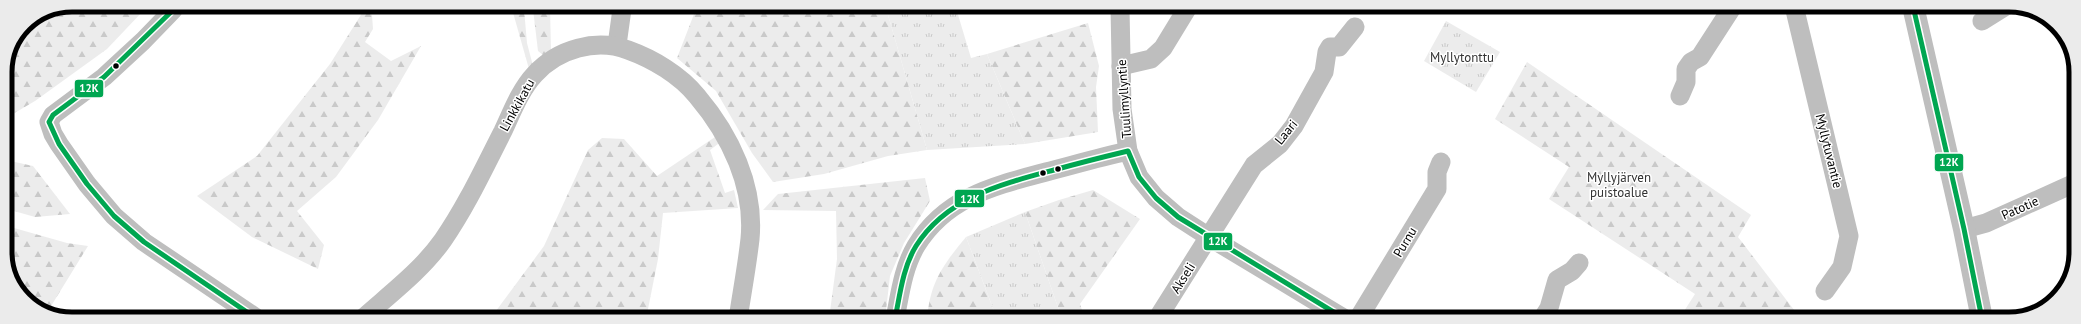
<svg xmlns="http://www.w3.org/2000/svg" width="2081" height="324" viewBox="0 0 2081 324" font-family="'PT Sans',sans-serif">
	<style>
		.grass { fill: url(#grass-tufts) }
		.forest { fill: url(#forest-firs) }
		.wetland { fill: url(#wetland-marsh) }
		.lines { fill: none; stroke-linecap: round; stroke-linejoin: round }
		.minor { stroke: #bebebe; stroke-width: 19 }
		.major { stroke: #bebebe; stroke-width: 22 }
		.bus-1-casing { stroke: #fff; stroke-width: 8 }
		.bus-1 { stroke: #00a651; stroke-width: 5 }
		.bus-dot { fill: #000; stroke: #fff; stroke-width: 1.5 }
		.labels { text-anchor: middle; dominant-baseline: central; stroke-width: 3; stroke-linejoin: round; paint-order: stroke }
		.park-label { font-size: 13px; fill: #333; stroke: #fff }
		.street-label { font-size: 13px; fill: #000; stroke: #fff }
		.rim { fill: none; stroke: #000; stroke-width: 5 }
		.line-badge { stroke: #fff; stroke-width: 1.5 }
		.badge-label { font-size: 11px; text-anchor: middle; font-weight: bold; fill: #fff }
	</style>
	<defs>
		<pattern id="grass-tufts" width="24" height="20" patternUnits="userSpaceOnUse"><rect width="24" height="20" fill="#ececec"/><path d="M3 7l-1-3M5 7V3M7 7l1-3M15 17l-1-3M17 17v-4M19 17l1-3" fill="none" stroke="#c9c9c9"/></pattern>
		<pattern id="forest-firs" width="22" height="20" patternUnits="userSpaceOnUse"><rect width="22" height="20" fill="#ececec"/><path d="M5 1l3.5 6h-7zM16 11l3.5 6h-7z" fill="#c9c9c9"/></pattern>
		<pattern id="wetland-marsh" width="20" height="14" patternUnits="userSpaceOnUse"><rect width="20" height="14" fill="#ececec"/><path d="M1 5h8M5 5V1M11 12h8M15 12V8" fill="none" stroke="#c9c9c9"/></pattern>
	</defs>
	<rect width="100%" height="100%" fill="#fff"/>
	<g class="grass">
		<path d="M886,8H956L971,58L987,54L1025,144L927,150Z"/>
		<path d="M1446,21L1500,52L1476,92L1424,61Z"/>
		<path d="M1025,212L1062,319H1044L1045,312L1037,308L1031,319H997L966,237Z"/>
	</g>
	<g class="forest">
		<path d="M886,8L927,150L888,156L824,174L773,182L752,153L716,91L677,58L696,9Z"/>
		<path d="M512,9H524L527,43L533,66L529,69Z"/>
		<path d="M533,9H550L551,51L543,55L538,51Z"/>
		<path d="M47,10H144L107,49L35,101L6,118C5,88 0,46 26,24C32,19 40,14 47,10Z"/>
		<path d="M364,10L372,15L373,29L365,42L391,61L421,46L378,120L336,177L297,211L324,245L318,269L252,237L197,196L257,156L330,64Z"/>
		<path d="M1088,23L1099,66L1096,87L1098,132L1025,144L987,54Z"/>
		<path d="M1527,62L1751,215L1738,237L1801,319H1679L1695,294L1549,199L1569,167L1495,119Z"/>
		<path d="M718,135L722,141L710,150L725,193L734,190L738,208L663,213L658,259L646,319H490L544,246L588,150L602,138L624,139L657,176Z"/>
		<path d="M6,160L33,166L70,214L35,217L7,209Z"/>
		<path d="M925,178L930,201L904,243L890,276L885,319H829L837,259L836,211L763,210L778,194Z"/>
		<path d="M1093,190L1140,219L1080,304L1085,319H1062L1025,212L1059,200Z"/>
		<path d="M7,226L67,243L88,246L48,311L28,303L7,269Z"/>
		<path d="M966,237L997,319H927C930,282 943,265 966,237Z"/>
	</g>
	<path class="wetland" d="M1037,308L1045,312L1044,319H1031Z"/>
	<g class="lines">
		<g class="minor">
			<path d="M1794,6L1849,236L1842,267L1825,291"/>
			<path d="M1120,8L1122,109L1128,151L1139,177L1156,198L1178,217L1209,237L1345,319"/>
			<path d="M173,10L143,41L104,77L53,115L49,122L53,134L59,144L87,184L114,216L144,242L258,319"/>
			<path d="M1982,21L2006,6"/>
			<path d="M617,45L622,9"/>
			<path d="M1121,66L1151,59L1163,48L1188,7"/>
			<path d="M1680,96L1686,82V69L1691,62L1700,57L1733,6"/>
			<path d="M1964,229L1986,223L2075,183"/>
			<path d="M362,319C390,294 422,270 443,240C467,205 484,168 503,131C512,112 520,90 535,74C558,49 596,38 628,50C653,59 680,75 697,96C730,135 755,186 750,239C747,266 742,292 738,319"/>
			<path d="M895,319C900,294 903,268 916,246C946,197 994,186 1046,172C1073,165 1101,157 1128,151"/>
			<path d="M1157,319L1254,165L1280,144L1294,126L1324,72L1327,52L1330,47H1339L1355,27"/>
			<path d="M1358,319L1437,189V172L1441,162"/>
			<path d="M1542,319L1549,308L1557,280L1572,271L1579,263"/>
		</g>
		<path class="major" d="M1913,6L1964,229L1982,319"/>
		<g class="bus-1-casing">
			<g id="bus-1">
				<path d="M1913,6L1964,229L1982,319"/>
				<path d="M173,10L104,77L53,115L49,122L59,144L87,184L114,216L144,242L257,319"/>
				<path d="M895,319C900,294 903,267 916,246C947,197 1002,184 1054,170C1079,163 1103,157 1128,151L1139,177L1156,198L1178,217L1345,319"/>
			</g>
		</g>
		<use href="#bus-1" class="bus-1"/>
	</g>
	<g class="bus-dot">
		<circle cx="116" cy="66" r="3.5"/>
		<circle cx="1058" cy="169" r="3.5"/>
		<circle cx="1043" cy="173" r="3.5"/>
	</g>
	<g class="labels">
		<g class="park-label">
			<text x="1462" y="57">Myllytonttu</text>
			<text x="1619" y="177">Myllyjärven<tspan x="1619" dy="15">puistoalue</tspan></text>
		</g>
		<g class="street-label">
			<text transform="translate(1124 99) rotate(-94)">Tuulimyllyntie</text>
			<text transform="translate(517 105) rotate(-61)">Linkkikatu</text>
			<text transform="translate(1286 132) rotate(-51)">Laari</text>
			<text transform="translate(1829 151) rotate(76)">Myllytuvantie</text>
			<text transform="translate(2020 208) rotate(-24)">Patotie</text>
			<text transform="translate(1405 242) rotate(-59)">Purnu</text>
			<text transform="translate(1183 278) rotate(-58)">Akseli</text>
		</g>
	</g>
	<path d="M0 0H2081V324H0ZM72 12H2009A60 60 0 0 1 2069 72V252A60 60 0 0 1 2009 312H72A60 60 0 0 1 12 252V72A60 60 0 0 1 72 12Z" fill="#ebebeb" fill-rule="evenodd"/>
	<path class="rim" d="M72 12H2009A60 60 0 0 1 2069 72V252A60 60 0 0 1 2009 312H72A60 60 0 0 1 12 252V72A60 60 0 0 1 72 12Z"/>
	<g class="line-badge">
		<rect x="74" y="79" width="30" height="19" rx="4" fill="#00a651"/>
		<rect x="1934" y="153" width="30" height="19" rx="4" fill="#00a651"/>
		<rect x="954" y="189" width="31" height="19" rx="4" fill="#00a651"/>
		<rect x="1203" y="232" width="30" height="19" rx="4" fill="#00a651"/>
	</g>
	<g class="badge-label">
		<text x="89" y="92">12K</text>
		<text x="1949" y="166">12K</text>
		<text x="970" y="203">12K</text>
		<text x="1218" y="245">12K</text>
	</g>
</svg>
